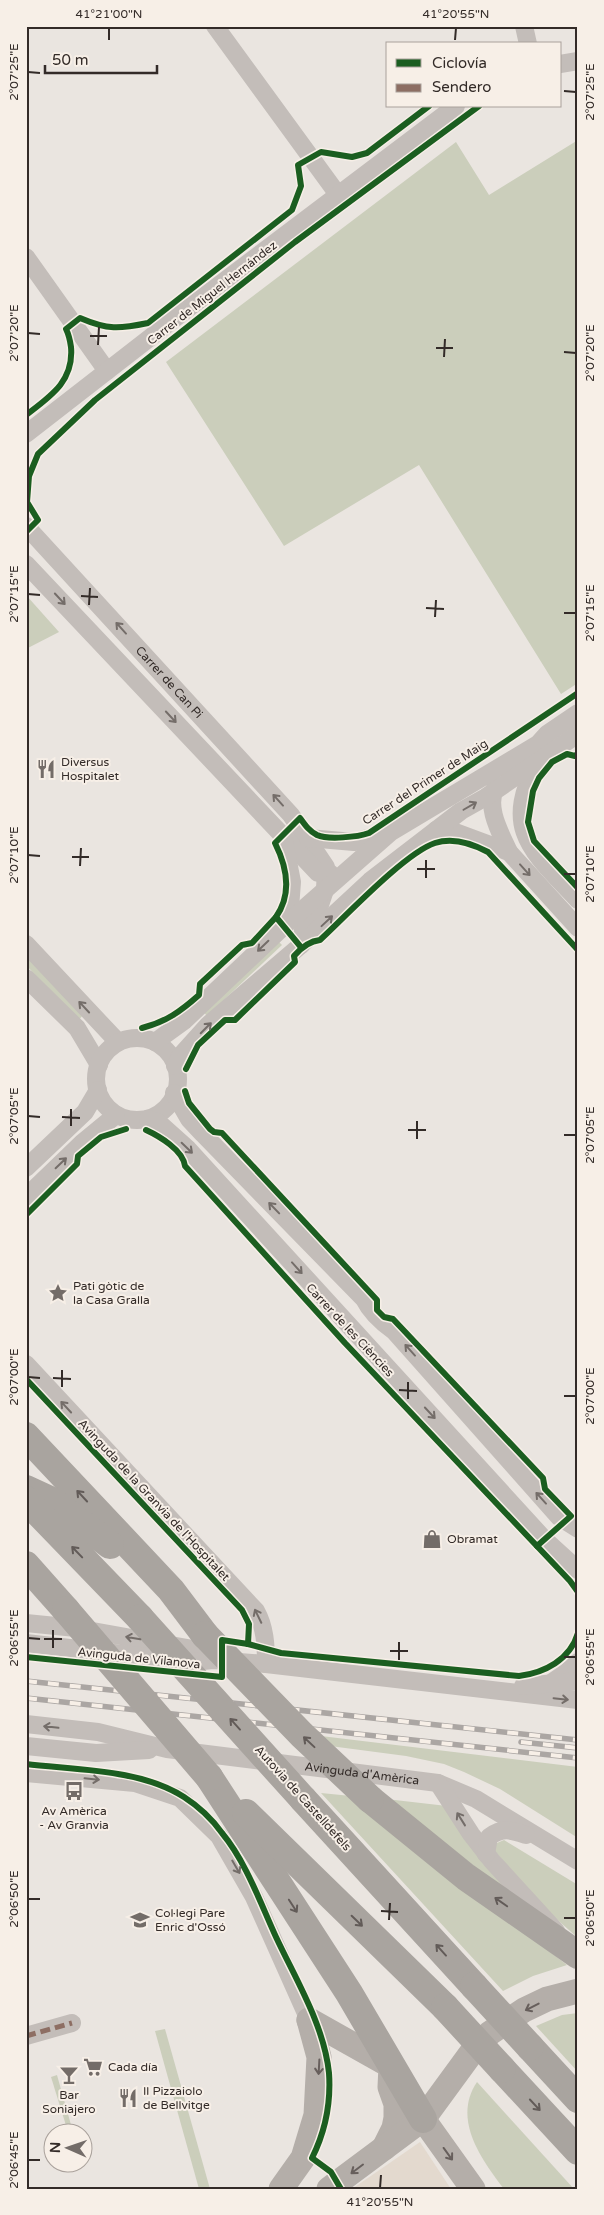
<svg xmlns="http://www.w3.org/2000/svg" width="604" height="2215" viewBox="0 0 604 2215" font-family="'Varela Round',sans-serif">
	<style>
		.green { fill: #cbcebb }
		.plaza { fill: #e3d9ce }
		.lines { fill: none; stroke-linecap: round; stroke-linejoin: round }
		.street { stroke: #c3bdb9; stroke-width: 18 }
		.secondary { stroke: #b4aea9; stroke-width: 25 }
		.highway { stroke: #a9a49f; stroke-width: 28 }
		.rail-casing { stroke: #aba6a3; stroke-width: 5.5 }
		.rail { stroke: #f7efe7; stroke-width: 4; stroke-dasharray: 11; stroke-linecap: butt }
		.highway-bridge { stroke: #a9a49f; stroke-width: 28 }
		.quiet { stroke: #8d6e63; stroke-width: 5; stroke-dasharray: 10 5; stroke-linecap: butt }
		.cycleway-casing { stroke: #f7efe7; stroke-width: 9 }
		.cycleway { stroke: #1b5e20; stroke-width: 6 }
		.oneway { stroke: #746d69 }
		.oneway2 { stroke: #625b58 }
		.oneway3 { stroke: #675f5c }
		.ticks { fill: none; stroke: #332b28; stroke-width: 2 }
		.labels { text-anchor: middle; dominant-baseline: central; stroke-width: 4; stroke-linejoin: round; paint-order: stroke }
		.street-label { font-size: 12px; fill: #332b28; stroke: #f7efe7 }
		.poi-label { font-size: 12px; fill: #332b28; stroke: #f7efe7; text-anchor: start }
		.neatline { fill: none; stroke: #332b28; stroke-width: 2 }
		.ticks-label { font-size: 12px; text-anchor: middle; fill: #332b28 }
	</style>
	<rect width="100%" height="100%" fill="#eae5e0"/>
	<g class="green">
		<path d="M578,140V683L561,694L419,465L284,546L166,362L456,142L489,195Z"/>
		<path d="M26,595L59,632L26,649Z"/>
		<path d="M277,940L282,945L207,1016L202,1010Z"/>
		<path d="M26,954L83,1015L78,1021L26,965Z"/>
		<path d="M321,1736L578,1767V1838L500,1789L464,1772L444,1764L406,1756L330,1746Z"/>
		<path d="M321,1793L351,1796L567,1965L533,1976L503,1991Z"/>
		<path d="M386,1799L447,1806L542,1918Z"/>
		<path d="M504,1840L578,1885V1938L544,1908L493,1849L497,1843Z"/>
		<path d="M578,2013V2072L536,2026L562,2015Z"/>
		<path d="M165,2029L210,2189H199L155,2031Z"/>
		<path d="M57,2075L73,2132H68L51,2077Z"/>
		<path d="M477,2082L574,2189H504C481,2159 452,2119 477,2082Z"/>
	</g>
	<path class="plaza" d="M420,2142L451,2189H352Z"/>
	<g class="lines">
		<g class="street">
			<path d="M215,26L339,196"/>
			<path d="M524,26L528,44"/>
			<path d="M560,64L578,61"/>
			<path d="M26,257L107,371"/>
			<path d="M26,434L174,319L456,106"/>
			<path id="s1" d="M26,526L291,815L326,867L325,890L319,908L304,923L301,945"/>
			<path d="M26,564L318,873H330"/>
			<path d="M538,761C501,830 532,851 578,900"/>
			<path d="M496,786C485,807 500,832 509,852"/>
			<path d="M436,830L455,832L509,852L578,928"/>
			<path d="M283,836L292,882L289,921"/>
			<path d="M308,838L354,842L386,833"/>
			<path d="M26,944L118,1042"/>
			<path d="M26,978L77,1028L99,1065"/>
			<circle cx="137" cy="1079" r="41"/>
			<path d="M155,1042L184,1021L284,926L391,832L538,744L547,734L578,713"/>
			<path d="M175,1066L181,1055L208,1025L301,945L370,881L461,811L486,797L578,734"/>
			<path d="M174,1093L189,1119L203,1134L364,1299C371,1313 381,1322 394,1331L559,1517L578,1529"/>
			<path d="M148,1119L159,1123L188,1149L545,1540L578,1570"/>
			<path d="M26,1168L85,1112L98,1090"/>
			<path d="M26,1197L82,1143L116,1115"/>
			<path d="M26,1364L256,1611C265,1627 266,1645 266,1664"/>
			<path d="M26,1623L76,1628L193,1649L213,1660"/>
			<path d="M26,1643L193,1662L213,1660L266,1664L578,1700"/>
			<path d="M551,1683L567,1672L578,1662"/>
			<path d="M523,1686L578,1681"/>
			<path id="s2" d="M26,1724L98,1732L167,1749L438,1783L476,1799L578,1861"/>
			<path d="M26,1746L96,1753L149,1750"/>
			<path d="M26,1773L135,1783L180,1798L219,1836L254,1897L309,2020"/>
			<path d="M438,1783L471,1834L492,1861L556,1931"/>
			<path d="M486,1854L489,1837C503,1827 511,1830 526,1835"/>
			<path d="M26,2036L72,2023"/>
		</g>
		<g class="secondary">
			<path d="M309,2020L391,2066L390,2087L396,2104V2118L394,2128L384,2148"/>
			<path d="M423,2119L473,2189"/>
			<path d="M281,2189L303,2158L316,2115L319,2057L309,2020"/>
			<path d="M329,2189L423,2119L472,2052L490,2033L524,2010L547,1999L578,1991"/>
		</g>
		<g class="highway">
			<path d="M26,1436L171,1590L205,1635"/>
			<path d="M26,1489L52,1501L110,1545"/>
			<path d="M26,1500L140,1618"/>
			<path d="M26,1565L66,1610"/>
			<path d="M209,1777L349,1993L423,2119"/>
			<path d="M303,1799L474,1986"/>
			<path d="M370,1799L466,1877L578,1955"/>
			<path d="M246,1813L445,2007"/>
			<path d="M530,2047L578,2099"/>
			<path d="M502,2069L578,2151"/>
		</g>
		<g class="rail-casing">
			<g id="rail">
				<path d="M26,1681L578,1740"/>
				<path d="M26,1698L578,1758"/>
				<path d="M521,1742L578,1748"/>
			</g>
		</g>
		<use href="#rail" class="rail"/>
		<g class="highway-bridge">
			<path d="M66,1610L209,1777"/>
			<path d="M140,1618L303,1799"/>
			<path d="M205,1635L302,1735L370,1799"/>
			<path d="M474,1986L530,2047"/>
			<path d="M445,2007L502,2069"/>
		</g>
		<path class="quiet" d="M26,2036L72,2023"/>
		<g class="cycleway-casing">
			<g id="cycleway">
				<path d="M26,415C51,396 74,381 71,347C70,340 69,335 66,329L80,318C108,330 119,329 148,323L292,210L301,186L298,165L321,152L352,157L367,153L429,106"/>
				<path d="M26,532L38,520L27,502L29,476L38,454L95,400L295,242L479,106"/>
				<path d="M578,754L575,756L567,754L552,762L539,778L533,791L528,822L534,841L578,888"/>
				<path d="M300,946L276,917C292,894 287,867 275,843L300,818C305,825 309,831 317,835C328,840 358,837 369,833L578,693"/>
				<path d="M142,1028C166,1022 181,1011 199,995L200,984L242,945L252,943L276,917"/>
				<path d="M186,1069L198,1045L225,1020H235L295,962L294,956C300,949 310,941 320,940C346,916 405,853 435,843C453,837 473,844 488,852L578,950"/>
				<path d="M185,1091L189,1103L210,1129L214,1132L222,1133L377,1300V1310L384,1317L393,1319L543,1478L545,1489L571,1516L537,1546"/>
				<path d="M146,1130C159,1136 183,1150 185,1166L345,1343L570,1581L578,1592"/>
				<path d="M26,1215L77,1164L78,1156L101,1137L126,1129"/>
				<path d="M26,1379L242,1610L249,1624L248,1644"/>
				<path d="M26,1657L222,1677V1640L248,1644L281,1653L519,1676C544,1673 570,1660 578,1633"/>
				<path d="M26,1764C76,1770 141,1769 184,1797C198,1806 212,1819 222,1833C246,1862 260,1902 276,1937C296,1980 324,2025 329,2073C331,2102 325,2132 312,2158L331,2172L341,2189"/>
			</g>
		</g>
		<use href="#cycleway" class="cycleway"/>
	</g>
	<defs><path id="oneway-shaft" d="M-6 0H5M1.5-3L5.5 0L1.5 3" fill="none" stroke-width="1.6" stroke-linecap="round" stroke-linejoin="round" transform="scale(1.25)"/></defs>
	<g class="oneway">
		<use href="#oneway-shaft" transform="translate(60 599) rotate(47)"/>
		<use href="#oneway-shaft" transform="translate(121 628) rotate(-132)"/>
		<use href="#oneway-shaft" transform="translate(171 717) rotate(47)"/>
		<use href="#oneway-shaft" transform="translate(278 800) rotate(-132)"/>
		<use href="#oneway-shaft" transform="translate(470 806) rotate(-30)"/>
		<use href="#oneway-shaft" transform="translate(525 870) rotate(48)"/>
		<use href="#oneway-shaft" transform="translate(327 921) rotate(-43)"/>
		<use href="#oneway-shaft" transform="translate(263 946) rotate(136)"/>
		<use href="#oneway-shaft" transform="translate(84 1007) rotate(-133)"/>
		<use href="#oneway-shaft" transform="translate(206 1028) rotate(-45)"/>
		<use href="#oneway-shaft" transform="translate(187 1148) rotate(44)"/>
		<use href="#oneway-shaft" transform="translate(61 1163) rotate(-44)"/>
		<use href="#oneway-shaft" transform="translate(274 1208) rotate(-134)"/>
		<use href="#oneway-shaft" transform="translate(297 1268) rotate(48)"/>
		<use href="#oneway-shaft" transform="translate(410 1350) rotate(-132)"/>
		<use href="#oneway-shaft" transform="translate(66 1407) rotate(-133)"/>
		<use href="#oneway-shaft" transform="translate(430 1413) rotate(47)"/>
		<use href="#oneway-shaft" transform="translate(541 1498) rotate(-132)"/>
		<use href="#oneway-shaft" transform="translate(258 1616) rotate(-116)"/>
		<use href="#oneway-shaft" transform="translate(133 1638) rotate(-170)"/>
		<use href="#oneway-shaft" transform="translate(561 1699) rotate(6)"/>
		<use href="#oneway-shaft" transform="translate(51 1727) rotate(-174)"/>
		<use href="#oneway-shaft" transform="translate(92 1779) rotate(6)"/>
		<use href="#oneway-shaft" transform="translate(461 1819) rotate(-122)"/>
		<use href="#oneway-shaft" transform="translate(236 1867) rotate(60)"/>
	</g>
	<g class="oneway2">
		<use href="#oneway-shaft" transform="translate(82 1496) rotate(-133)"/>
		<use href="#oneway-shaft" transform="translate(77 1552) rotate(-134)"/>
		<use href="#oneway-shaft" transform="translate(235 1724) rotate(-132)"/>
		<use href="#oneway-shaft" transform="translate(309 1742) rotate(-137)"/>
		<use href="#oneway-shaft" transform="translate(501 1902) rotate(-145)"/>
		<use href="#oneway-shaft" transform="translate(293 1906) rotate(57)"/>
		<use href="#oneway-shaft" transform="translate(357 1921) rotate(44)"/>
		<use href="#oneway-shaft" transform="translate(441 1950) rotate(-132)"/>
		<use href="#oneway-shaft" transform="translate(535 2105) rotate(47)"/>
	</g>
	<g class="oneway3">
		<use href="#oneway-shaft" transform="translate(532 2007) rotate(153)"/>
		<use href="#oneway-shaft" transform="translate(319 2067) rotate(93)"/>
		<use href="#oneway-shaft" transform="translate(448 2154) rotate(54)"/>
		<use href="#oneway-shaft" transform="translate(357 2169) rotate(143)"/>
	</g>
	<path class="ticks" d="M109,40V28M455,40L456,28M28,72L40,73M564,91L576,92M28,333L40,334M90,336H107M98,345L99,327M436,348H453M564,352L576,353M444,357L445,339M28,594L40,595M81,596L98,597M89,605L90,588M426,608L444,609M564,613H576M435,617L436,600M28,855L40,856M72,857H89M80,866L81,848M417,869H435M564,874H576M426,878V860M28,1116L40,1117M62,1117L80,1118M71,1126V1109M408,1130H426M564,1135H576M417,1139V1121M28,1377L40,1378M53,1378L71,1379M62,1387V1370M399,1390L417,1391M564,1396H576M408,1399V1382M28,1638L40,1639M44,1639H62M53,1648V1630M390,1651H408M564,1657H576M399,1660V1642M28,1899H40M381,1911L398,1912M564,1918H576M389,1920L390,1903M28,2160H40M380,2188L381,2175"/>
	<defs>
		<g id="restaurant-bare" transform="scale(1.5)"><path d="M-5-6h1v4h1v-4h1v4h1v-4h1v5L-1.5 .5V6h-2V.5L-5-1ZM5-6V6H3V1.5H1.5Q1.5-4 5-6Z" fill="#736c68" stroke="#f7efe7" stroke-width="2.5" paint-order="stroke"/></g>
		<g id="sight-bare" transform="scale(1.5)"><path d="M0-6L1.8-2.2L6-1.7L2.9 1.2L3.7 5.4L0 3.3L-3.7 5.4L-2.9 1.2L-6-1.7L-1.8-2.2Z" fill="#736c68" stroke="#f7efe7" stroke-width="2.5" paint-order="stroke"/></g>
		<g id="shop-bare" transform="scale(1.5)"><path d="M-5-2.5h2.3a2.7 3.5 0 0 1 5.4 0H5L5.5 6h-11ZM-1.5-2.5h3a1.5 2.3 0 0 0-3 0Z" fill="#736c68" stroke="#f7efe7" stroke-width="2.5" paint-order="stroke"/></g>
		<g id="bus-bare" transform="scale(1.5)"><path d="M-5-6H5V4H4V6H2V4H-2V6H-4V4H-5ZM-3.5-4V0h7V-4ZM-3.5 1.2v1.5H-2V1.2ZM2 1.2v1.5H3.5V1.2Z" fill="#736c68" stroke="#f7efe7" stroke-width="2.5" paint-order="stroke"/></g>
		<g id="school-bare" transform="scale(1.5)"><path d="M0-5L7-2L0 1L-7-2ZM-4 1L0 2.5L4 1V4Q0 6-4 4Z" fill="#736c68" stroke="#f7efe7" stroke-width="2.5" paint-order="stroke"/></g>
		<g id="supermarket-bare" transform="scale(1.5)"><path d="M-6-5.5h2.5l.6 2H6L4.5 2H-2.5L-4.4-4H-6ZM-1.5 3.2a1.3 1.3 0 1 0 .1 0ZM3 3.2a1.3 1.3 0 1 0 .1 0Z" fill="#736c68" stroke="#f7efe7" stroke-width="2.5" paint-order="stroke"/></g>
		<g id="bar-bare" transform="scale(1.5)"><path d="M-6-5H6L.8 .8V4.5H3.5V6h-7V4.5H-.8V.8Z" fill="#736c68" stroke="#f7efe7" stroke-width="2.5" paint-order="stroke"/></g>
	</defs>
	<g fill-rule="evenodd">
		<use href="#restaurant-bare" x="46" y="769"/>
		<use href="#sight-bare" x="58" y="1293"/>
		<use href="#shop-bare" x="432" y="1539"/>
		<use href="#bus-bare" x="74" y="1791"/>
		<use href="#school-bare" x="140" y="1920"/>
		<use href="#supermarket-bare" x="93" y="2067"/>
		<use href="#bar-bare" x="69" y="2075"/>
		<use href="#restaurant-bare" x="128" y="2098"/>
	</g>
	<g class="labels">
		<g class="street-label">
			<text transform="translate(212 293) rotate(-38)">Carrer de Miguel Hernández</text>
			<text stroke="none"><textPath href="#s1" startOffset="212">Carrer de Can Pi</textPath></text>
			<text transform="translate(425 782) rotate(-33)">Carrer del Primer de Maig</text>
			<text transform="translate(350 1330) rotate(47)">Carrer de les Ciències</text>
			<text transform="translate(154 1500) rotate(47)">Avinguda de la Granvia de l'Hospitalet</text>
			<text transform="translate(139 1658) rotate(6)">Avinguda de Vilanova</text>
			<text stroke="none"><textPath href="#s2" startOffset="340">Avinguda d'Amèrica</textPath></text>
			<text transform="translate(303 1798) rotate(48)">Autovia de Castelldefels</text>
		</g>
		<g class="poi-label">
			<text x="61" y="762">Diversus<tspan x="61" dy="14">Hospitalet</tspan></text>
			<text x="73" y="1286">Pati gòtic de<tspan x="73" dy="14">la Casa Gralla</tspan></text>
			<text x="447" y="1539">Obramat</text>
			<text x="74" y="1811" text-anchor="middle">Av Amèrica<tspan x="74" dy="14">- Av Granvia</tspan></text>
			<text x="155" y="1913">Col·legi Pare<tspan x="155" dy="14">Enric d'Ossó</tspan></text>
			<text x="108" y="2067">Cada día</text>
			<text x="143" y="2091">Il Pizzaiolo<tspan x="143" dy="14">de Bellvitge</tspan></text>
			<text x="69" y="2095" text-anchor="middle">Bar<tspan x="69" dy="14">Soniajero</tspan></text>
		</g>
	</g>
	<rect width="604" height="2215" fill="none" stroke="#f7efe7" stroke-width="55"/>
	<rect x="386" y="42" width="175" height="65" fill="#f7efe7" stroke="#a9a19b"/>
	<rect x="396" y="59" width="25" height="8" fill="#1b5e20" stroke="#a9a19b"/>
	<text x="432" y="68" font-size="15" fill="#332b28">Ciclovía</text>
	<rect x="396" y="84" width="25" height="8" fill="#8d6e63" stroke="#a9a19b"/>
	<text x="432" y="92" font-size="15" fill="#332b28">Sendero</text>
	<g transform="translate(68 2148) rotate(272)"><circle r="24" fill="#f7efe7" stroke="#a9a19b"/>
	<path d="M0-4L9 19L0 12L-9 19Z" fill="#736c68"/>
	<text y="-8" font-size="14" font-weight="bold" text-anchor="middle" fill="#332b28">N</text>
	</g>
	<path d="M45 65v8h112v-8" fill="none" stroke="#332b28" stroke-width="2.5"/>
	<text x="52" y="65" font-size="15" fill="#332b28" stroke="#f7efe7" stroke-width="4" paint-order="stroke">50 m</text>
	<rect x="28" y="28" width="548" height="2160" class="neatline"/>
	<g class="ticks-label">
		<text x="109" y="18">41°21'00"N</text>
		<text x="456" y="18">41°20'55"N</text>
		<text transform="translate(14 72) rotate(-90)" y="4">2°07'25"E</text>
		<text transform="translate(590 92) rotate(-90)" y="4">2°07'25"E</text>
		<text transform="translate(14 333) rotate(-90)" y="4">2°07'20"E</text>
		<text transform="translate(590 353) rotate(-90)" y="4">2°07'20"E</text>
		<text transform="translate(14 594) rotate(-90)" y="4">2°07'15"E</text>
		<text transform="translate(590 613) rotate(-90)" y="4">2°07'15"E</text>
		<text transform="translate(14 855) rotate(-90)" y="4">2°07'10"E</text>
		<text transform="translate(590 874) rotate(-90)" y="4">2°07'10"E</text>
		<text transform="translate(14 1116) rotate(-90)" y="4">2°07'05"E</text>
		<text transform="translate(590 1135) rotate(-90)" y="4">2°07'05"E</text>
		<text transform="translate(14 1377) rotate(-90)" y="4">2°07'00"E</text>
		<text transform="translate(590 1396) rotate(-90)" y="4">2°07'00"E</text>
		<text transform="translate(14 1638) rotate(-90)" y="4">2°06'55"E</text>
		<text transform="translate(590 1657) rotate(-90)" y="4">2°06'55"E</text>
		<text transform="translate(14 1899) rotate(-90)" y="4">2°06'50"E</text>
		<text transform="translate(590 1918) rotate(-90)" y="4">2°06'50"E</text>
		<text transform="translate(14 2160) rotate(-90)" y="4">2°06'45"E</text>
		<text x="380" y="2206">41°20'55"N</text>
	</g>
</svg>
